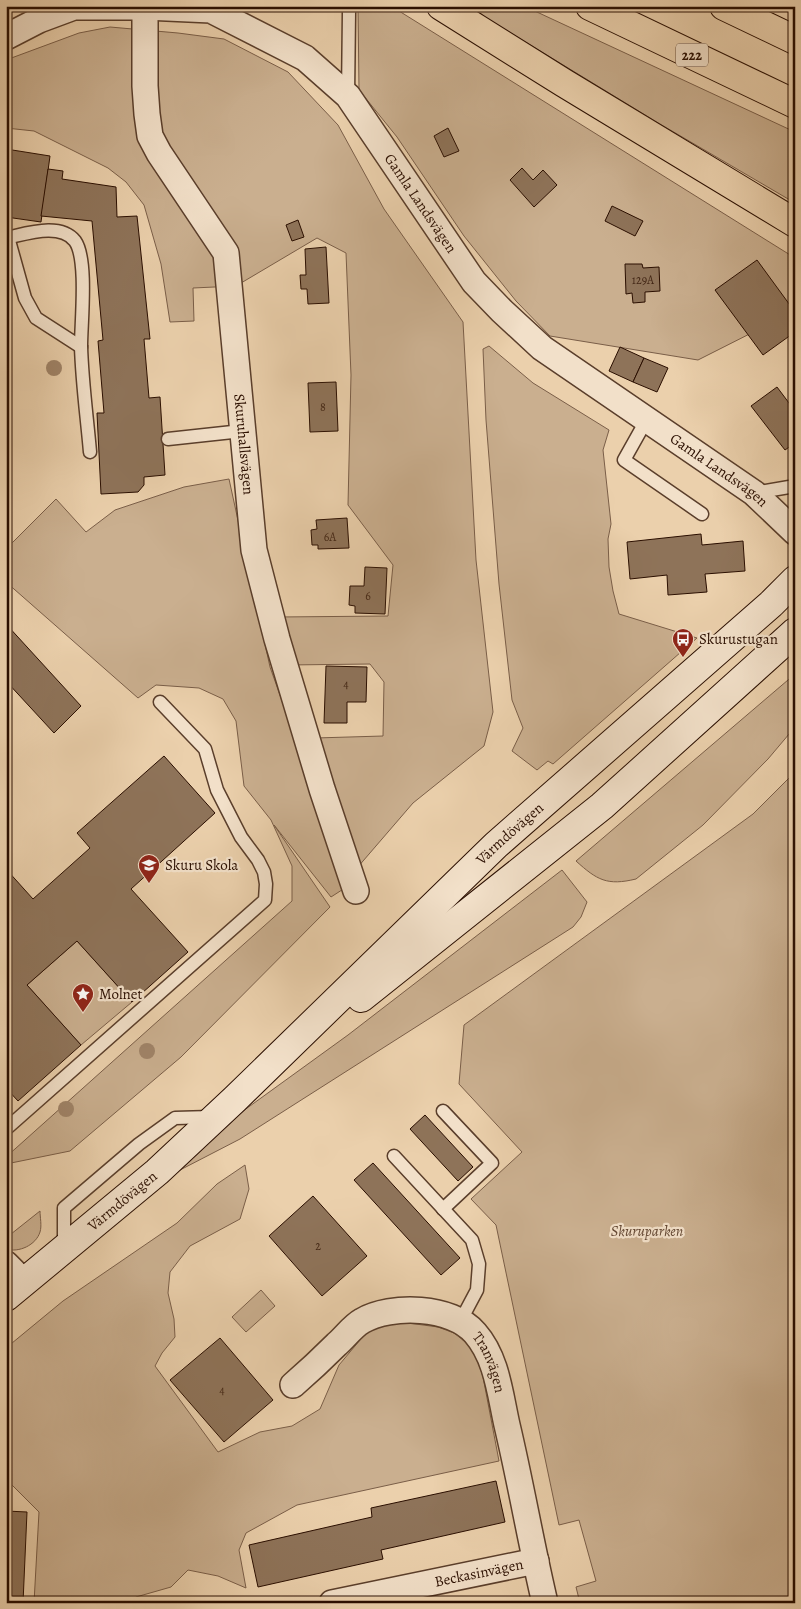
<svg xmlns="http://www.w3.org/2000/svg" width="801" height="1609" viewBox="0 0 801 1609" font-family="Alegreya,serif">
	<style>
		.green { fill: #caaf8f; stroke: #7a5e48 }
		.building { fill: #8e7359; stroke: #2a0e00 }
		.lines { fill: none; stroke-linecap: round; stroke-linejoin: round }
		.service-casing { stroke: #5a3e2b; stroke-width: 15 }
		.minor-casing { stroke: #5a3e2b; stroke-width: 28 }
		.secondary-casing { stroke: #2a0e00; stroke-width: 30 }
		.motorway-casing { stroke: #2a0e00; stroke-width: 30 }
		.service { stroke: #f2e0c9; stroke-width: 12 }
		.minor { stroke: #f2e0c9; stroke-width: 25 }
		.secondary { stroke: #f2e0c9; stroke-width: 28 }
		.motorway { stroke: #ebd0ac; stroke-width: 28 }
		.tree { fill: #a08469 }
		.labels { text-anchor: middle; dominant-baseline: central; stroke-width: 4.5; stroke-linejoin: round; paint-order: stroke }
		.number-label { font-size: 12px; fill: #432716 }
		.shield { fill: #f2e0c9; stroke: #664d3c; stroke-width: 1 }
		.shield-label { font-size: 14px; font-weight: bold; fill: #2a0e00 }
		.street-label { font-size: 15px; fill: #2a0e00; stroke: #f2e0c9 }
		.poi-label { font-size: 15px; fill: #2a0e00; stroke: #f2e0c9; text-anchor: start }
		.park-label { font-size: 15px; font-style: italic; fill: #624632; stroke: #f2e0c9 }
	</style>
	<rect width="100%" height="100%" fill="#ebd0ac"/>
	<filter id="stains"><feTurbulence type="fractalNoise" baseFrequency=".004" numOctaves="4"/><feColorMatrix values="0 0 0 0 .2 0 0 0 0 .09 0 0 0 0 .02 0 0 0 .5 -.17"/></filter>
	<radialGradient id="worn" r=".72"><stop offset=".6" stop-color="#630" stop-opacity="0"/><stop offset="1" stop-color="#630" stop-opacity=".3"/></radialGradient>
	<g class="green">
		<path d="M358,6H391L795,258V311L698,360L550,336L516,301L464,236L397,137L359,90Z"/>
		<path d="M472,6H524L795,132V203L660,124L486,18Z"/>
		<path d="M110,27L178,33L224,39L288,72L338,125L384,209L463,322L476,560L493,712L484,746L413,803L357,868L315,738L383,736L384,682L370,664L287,665L278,617L388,616L393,565L348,505L351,375L346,253L317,238L236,286L193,288L194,321L170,322L161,264L144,205L126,182L108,168L34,131L6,128V60L79,33Z"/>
		<path d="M489,346L533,383L609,430L603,450L611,524L608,539L609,567L613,591L619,614L697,638L553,764L548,761L537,770L512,751L523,728L512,700L499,584L486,420L483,349Z"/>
		<path d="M229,479L270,667L348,886L331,897L274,825L330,907L181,1057L70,1151L6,1164V1157L292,901V866L271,820L244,786L236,721L223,699L199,688L156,685L138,698L6,582V549L56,499L86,532L115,510L184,487Z"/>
		<path d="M795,674V727L768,759L703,825L636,879C607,886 597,880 576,861Z"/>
		<path d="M795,772V1603H580L576,1587L596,1581L579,1520L559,1525L496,1225L471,1199L522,1152L459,1084L464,1025L753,814Z"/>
		<path d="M562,870L587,902L581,917L573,927L240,1139L180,1170L232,1119L348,1035Z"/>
		<path d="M77,941L132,1002L81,1045L27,985Z"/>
		<path d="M245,1165L249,1189L240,1219L190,1246L170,1272L168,1293L174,1319L175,1337L162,1353L155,1366L218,1452L260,1432L292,1426L320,1409L339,1365L366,1333L386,1324L408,1323L438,1327L454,1333L469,1345L477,1358L483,1377L499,1461L297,1505L246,1533L239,1550L246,1588L218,1576L188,1570L171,1587L136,1597L129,1603H34L39,1512L6,1479V1348L63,1301L177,1223L217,1184Z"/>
		<path d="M40,1211C40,1217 42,1226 40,1232C36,1245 19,1253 6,1249V1238Z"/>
		<path d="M261,1290L275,1306L246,1332L232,1317Z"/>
	</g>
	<g class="building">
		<path d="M448,128L459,151L444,157L434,136Z"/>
		<path d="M6,149L50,156L41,222L6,217Z"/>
		<path d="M522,168L533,180L543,170L557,185L534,207L510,180Z"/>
		<path d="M48,169L63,171L62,179L116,187L117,217L137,216L150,339H144L149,398L160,397L165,475L144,477V485L138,492L101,494L97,413H104L98,341L103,340L92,221L41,216Z"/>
		<path d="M612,206L643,221L635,236L605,221Z"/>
		<path d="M298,220L304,237L292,241L286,225Z"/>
		<path d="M326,247L329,303L308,304L307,289H301L300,275H306L305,249Z"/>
		<path d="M757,260L795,312V332L763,355L715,290Z"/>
		<path d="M625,264H642L643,268L659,267L660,291L645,292V302L633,303L632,293L626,294Z"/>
		<path d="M620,347L644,358L633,382L609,371Z"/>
		<path d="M644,358L668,368L657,392L633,382Z"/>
		<path d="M336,382L338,431L310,432L308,383Z"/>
		<path d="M777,387L795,411V443L785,450L751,406Z"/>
		<path d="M347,518L349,548L318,549V545H312L311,530L317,529L316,520Z"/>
		<path d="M701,534L702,545L743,541L745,571L705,574L707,592L668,595L667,575L630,579L627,542Z"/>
		<path d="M365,567L387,568L385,614L355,613V606L349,605L350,586H364Z"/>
		<path d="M6,624L81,706L54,733L6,681Z"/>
		<path d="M326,666L367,667L366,702H347V723H324Z"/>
		<path d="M164,756L215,813L131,889L188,952L132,1002L77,941L27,985L81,1045L18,1101L6,1088V869L33,899L90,848L77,833Z"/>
		<path d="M425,1115L473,1167L458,1181L410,1129Z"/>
		<path d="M373,1163L460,1258L441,1275L354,1180Z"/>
		<path d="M313,1196L367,1256L322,1296L269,1236Z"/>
		<path d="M220,1338L273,1400L224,1442L170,1380Z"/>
		<path d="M496,1481L505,1522L381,1550L383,1559L258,1587L249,1545L372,1517L371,1508Z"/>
		<path d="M6,1511L27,1512L23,1603H6Z"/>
	</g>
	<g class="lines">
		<g class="service-casing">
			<g id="service">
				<path d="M348,96L349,12"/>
				<path d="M8,237L25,298L36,318L81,347"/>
				<path d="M6,238C26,234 60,222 75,241C88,259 81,323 81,346C82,382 87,417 90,452"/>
				<path d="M647,419L624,460L702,514"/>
				<path d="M168,439L242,431"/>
				<path d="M754,493L795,486"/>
				<path d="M6,1129L265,900L266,884L264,872L258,860L241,837L217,790L205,749L160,702"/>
				<path d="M394,1156L472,1240L479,1264L477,1290L460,1322"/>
				<path d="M443,1209L492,1163L443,1111"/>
				<path d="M64,1248V1208L139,1144L175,1118L211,1117"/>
			</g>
		</g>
		<g class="minor-casing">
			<g id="minor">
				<path id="s1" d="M145,7V86L147,114L150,136L159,153L226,253L254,550L277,639L322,789L356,891"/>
				<path id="s2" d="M6,37L39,20L74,7H145L211,10L305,58L348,96L474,282L502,311L542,348L754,493L795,532"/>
				<path d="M6,1264L24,1282"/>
				<path id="s3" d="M293,1385C308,1372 323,1358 337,1344C345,1337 353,1326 362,1321C391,1304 452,1306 475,1333C497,1358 500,1394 507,1425C521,1484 531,1544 545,1603"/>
				<path id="s4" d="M332,1603L536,1561"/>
			</g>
		</g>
		<g class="secondary-casing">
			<g id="secondary">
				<path d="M361,998L602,806L795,632"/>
				<path id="s5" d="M6,1297L157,1172L235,1099L496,845L771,604L795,580"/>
			</g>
		</g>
		<g class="motorway-casing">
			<g id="motorway">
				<path d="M441,6L564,83L795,223"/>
				<path d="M590,6L795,104"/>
				<path d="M724,6L795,40"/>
			</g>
		</g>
		<use href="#service" class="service"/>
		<use href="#minor" class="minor"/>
		<use href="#secondary" class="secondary"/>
		<use href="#motorway" class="motorway"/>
	</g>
	<g class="tree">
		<circle cx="54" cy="368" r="8"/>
		<circle cx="147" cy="1051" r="8"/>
		<circle cx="66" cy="1109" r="8"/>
	</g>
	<defs>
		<g id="bus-pin" transform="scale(1.125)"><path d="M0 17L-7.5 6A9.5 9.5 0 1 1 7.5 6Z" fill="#8f2418" stroke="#f2e0c9"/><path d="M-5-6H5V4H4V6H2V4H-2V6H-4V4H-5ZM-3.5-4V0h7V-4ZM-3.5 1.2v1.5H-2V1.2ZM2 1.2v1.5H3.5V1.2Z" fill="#fff"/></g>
		<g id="school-pin" transform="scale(1.125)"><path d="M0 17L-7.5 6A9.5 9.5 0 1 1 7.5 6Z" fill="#8f2418" stroke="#f2e0c9"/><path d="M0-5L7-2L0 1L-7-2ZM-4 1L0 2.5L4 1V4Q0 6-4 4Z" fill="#fff"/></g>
		<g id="sight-pin" transform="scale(1.125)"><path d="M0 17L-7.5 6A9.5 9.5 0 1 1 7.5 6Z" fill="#8f2418" stroke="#f2e0c9"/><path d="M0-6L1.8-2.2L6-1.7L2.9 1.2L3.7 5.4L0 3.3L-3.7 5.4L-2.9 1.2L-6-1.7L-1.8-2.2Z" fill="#fff"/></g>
	</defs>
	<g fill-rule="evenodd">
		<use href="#bus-pin" x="683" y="639"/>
		<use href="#school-pin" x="149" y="865"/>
		<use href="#sight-pin" x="83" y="994"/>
	</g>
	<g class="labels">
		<g class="number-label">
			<text x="643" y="280">129A</text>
			<text x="323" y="407">8</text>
			<text x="330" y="537">6A</text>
			<text x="368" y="596">6</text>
			<text x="346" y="684">4</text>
			<text x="318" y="1246">2</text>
			<text x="222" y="1390">4</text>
		</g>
		<rect class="shield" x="676" y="43.5" width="32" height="23" rx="4"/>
		<g class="shield-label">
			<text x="692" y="55">222</text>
		</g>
		<g class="street-label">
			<text stroke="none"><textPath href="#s2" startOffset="504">Gamla Landsvägen</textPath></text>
			<text stroke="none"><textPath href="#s1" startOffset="461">Skuruhallsvägen</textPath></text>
			<text stroke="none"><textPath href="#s2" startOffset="909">Gamla Landsvägen</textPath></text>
			<text stroke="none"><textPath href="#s5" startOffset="685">Värmdövägen</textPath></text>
			<text stroke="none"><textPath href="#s5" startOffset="151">Värmdövägen</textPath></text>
			<text stroke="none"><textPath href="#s3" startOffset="248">Tranvägen</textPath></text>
			<text stroke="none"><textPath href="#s4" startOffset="150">Beckasinvägen</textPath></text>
		</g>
		<g class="poi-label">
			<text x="699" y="639">Skurustugan</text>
			<text x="165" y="865">Skuru Skola</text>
			<text x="99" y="994">Molnet</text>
		</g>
		<g class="park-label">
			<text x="647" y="1231">Skuruparken</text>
		</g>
	</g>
	<rect width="801" height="1609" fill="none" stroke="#ebd0ac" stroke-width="25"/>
	<rect x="8" y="8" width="786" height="1594" fill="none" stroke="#2a0e00" stroke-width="2.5"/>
	<rect x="12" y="12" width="776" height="1584" fill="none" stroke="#2a0e00"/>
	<rect width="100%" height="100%" filter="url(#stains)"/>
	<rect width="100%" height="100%" fill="url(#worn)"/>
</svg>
